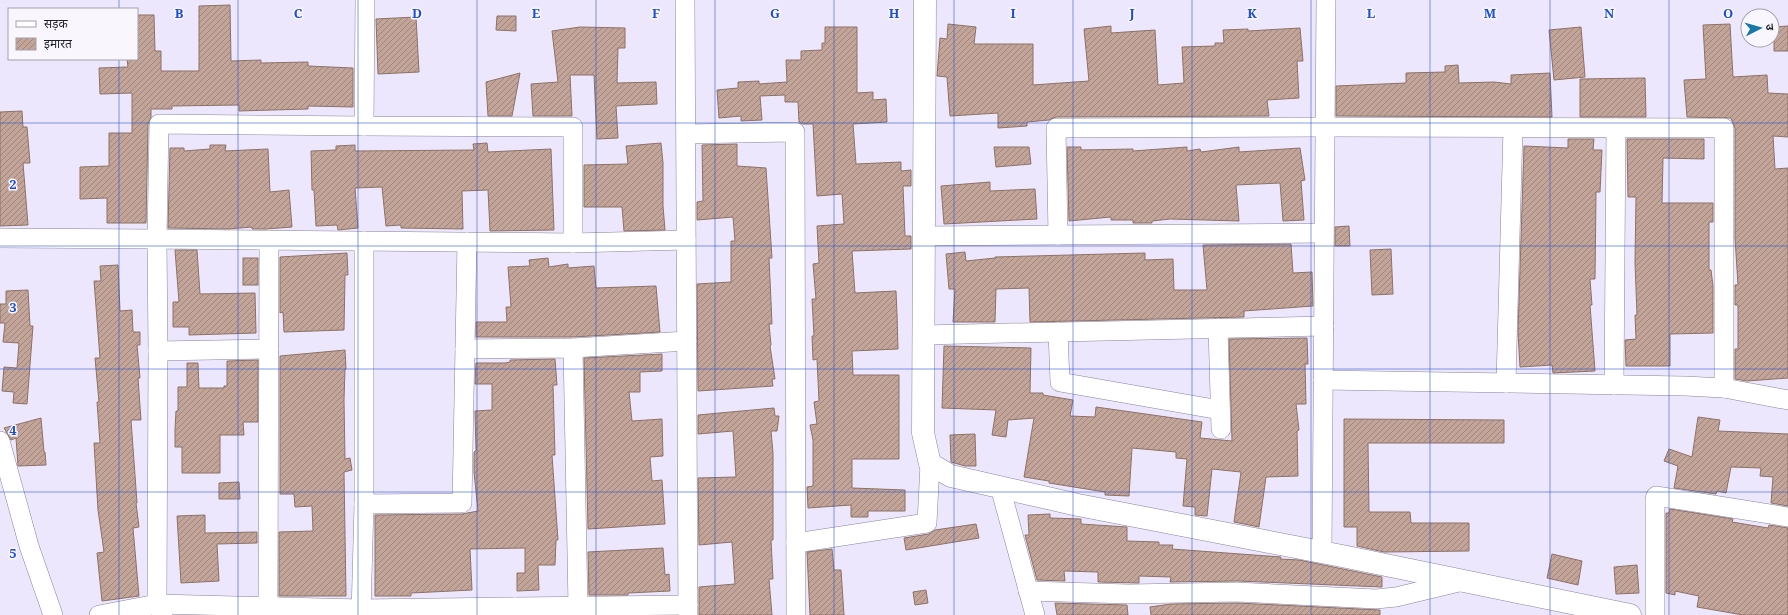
<svg xmlns="http://www.w3.org/2000/svg" width="1788" height="615" viewBox="0 0 1788 615" font-family="'Noto Serif','Noto Sans Devanagari',serif">
	<style>
		.building { fill: url(#building-hatch); stroke: #8d7166 }
		.lines { fill: none; stroke-linecap: round; stroke-linejoin: round }
		.street-casing { stroke: #89829c; stroke-width: 20 }
		.secondary-casing { stroke: #89829c; stroke-width: 23 }
		.street { stroke: #fff; stroke-width: 19 }
		.secondary { stroke: #fff; stroke-width: 22 }
		.grid { fill: none; stroke: #1d4ed8; stroke-width: 1; stroke-opacity: 0.55 }
		.grid-label { font-size: 13px; text-anchor: middle; font-weight: bold; fill: #1d4ed8; stroke: #f9f7fd; stroke-width: 3; stroke-linejoin: round; paint-order: stroke }
	</style>
	<defs>
		<pattern id="building-hatch" width="6" height="6" patternUnits="userSpaceOnUse"><rect width="6" height="6" fill="#c3a499"/><path d="M-1 1l2-2M0 6l6-6M5 7l2-2" fill="none" stroke="#9e857d"/></pattern>
	</defs>
	<rect width="100%" height="100%" fill="#ede7fe"/>
	<g class="building">
		<path d="M230,5L231,61L261,60V63L308,62V66L353,68V107L308,106V109L239,111V105L172,106V109H151V117L148,124L146,223H107V198L80,199V167L109,166V133H132V93L100,94L99,68L128,67L127,59H137V15H154L155,51H161V71H199V6Z"/>
		<path d="M497,16H516V31L496,30Z"/>
		<path d="M416,17L419,72L378,74L376,19Z"/>
		<path d="M948,24L976,27L974,44H1033V85L1089,81L1084,29L1111,26V33L1155,30L1158,85L1184,83L1182,47L1215,46V43H1224L1223,30L1248,29V31L1300,28L1303,61H1297L1299,98L1267,100L1269,116L1056,117L1049,120L1027,122V126L998,128V113L950,116L947,77L937,76L940,38L947,39Z"/>
		<path d="M1730,24L1733,77L1767,75L1768,93L1788,94V137L1773,136L1775,169L1788,168V378L1747,381L1735,379V349H1738V305H1735V285H1738L1735,238V128L1731,118L1687,117L1684,80L1706,79L1703,25Z"/>
		<path d="M1788,26V51H1774V27Z"/>
		<path d="M580,27L625,28V48H618L617,83L656,82L657,104L616,106L618,138L597,139L594,75H570L572,116H533L531,84L558,82L552,31Z"/>
		<path d="M825,27H857V93L873,92V100L886,99L887,122L853,124L856,164L901,162V171L911,170V186H903L905,236H911V249L852,251L855,293L896,291L897,314L898,349L852,351L853,375H899V459H852V488L905,490V511H868V517H851V505L808,508L807,487L813,486V440L810,425L817,424L814,402L819,401L817,359L813,360L812,336H814L812,299H816L813,264L819,263L817,226L844,224L842,194L817,196L813,124H803L799,122L798,102H785V95L760,96L762,120L741,121V116L719,118L717,90L738,88V82L759,81V84L787,82L786,60H801V51L822,50V43H825Z"/>
		<path d="M1581,27L1585,77L1554,80L1549,30Z"/>
		<path d="M1458,65L1459,83L1494,82L1511,84V75L1550,73L1552,117L1336,116V86L1406,83V73L1445,72V66Z"/>
		<path d="M520,73L512,116H488L486,82Z"/>
		<path d="M1645,78L1646,117H1580V79Z"/>
		<path d="M22,111L23,127H27L30,163H23L28,225L0,226V112Z"/>
		<path d="M1568,139H1594L1593,150H1602L1600,192H1596L1595,279H1590L1592,305H1590L1595,371L1553,373L1552,365L1520,367L1518,332L1524,146L1568,148Z"/>
		<path d="M1627,139H1704V159L1663,158L1662,203H1713V222H1709V270H1711L1713,286V333L1670,334V366H1626L1625,340L1636,339L1635,315H1637L1635,262L1636,197H1628Z"/>
		<path d="M487,143L488,152L551,149L554,230L490,231L488,190L462,191L463,229L401,228V225L386,226L382,187L355,188L358,228L338,230L337,225L316,226L314,190H312L311,151L336,150V146L355,145V151L474,150L473,144Z"/>
		<path d="M661,143L663,163V206L665,230L624,231L622,207H584V165L628,164L626,146Z"/>
		<path d="M737,144V166L766,168L772,258H769L772,324H769L771,345L770,346L775,379H772L773,386L698,391L697,284L731,282V241H735L733,217L697,220V202L703,201L702,145Z"/>
		<path d="M210,145H226L225,151L268,149L270,192L289,190L292,227L266,229H252V227L228,229L168,228L170,148H184V151L210,149Z"/>
		<path d="M994,147H1029L1031,164L996,167Z"/>
		<path d="M1067,147H1081V150L1133,149V151L1187,147V151L1200,149L1201,152L1239,147V152L1300,148L1305,180L1301,181L1304,220L1283,221L1280,183L1236,185L1239,221L1170,219L1152,221V223H1133V220H1111V217L1069,221Z"/>
		<path d="M990,182V191L1035,189L1037,219L944,224L941,186Z"/>
		<path d="M1349,226L1350,246H1335V227Z"/>
		<path d="M1291,244L1293,273L1312,272L1313,306L1244,311V317L1030,322L1029,288L996,289L995,322H953L955,289H949L946,254L965,252L966,261L995,258V257L1145,253V260L1173,259L1174,290H1207L1203,245Z"/>
		<path d="M1391,249L1393,294L1372,295L1370,250Z"/>
		<path d="M175,250H197L200,294L255,293L256,333L189,335V327H173V302H179Z"/>
		<path d="M347,253L348,275H345L344,330L284,332L283,312L280,313V257Z"/>
		<rect x="243" y="258" width="15" height="27"/>
		<path d="M548,258L549,267L568,264V268L594,266L596,288L656,286L660,332L573,337H476V322H507L506,307H511L508,267L530,266L529,260Z"/>
		<path d="M118,265L120,311L132,310L133,332H140V345H137L140,378H138L141,420H131L137,503H136L139,527L133,528L139,596L102,601L97,553L104,552L98,510L94,443H100L97,402H99L95,358H100L94,281H101L100,266Z"/>
		<path d="M28,290L30,326H33L27,404L13,403L14,392L2,391L4,367L17,368L19,343L3,342L5,323H0V304H6V291Z"/>
		<path d="M1307,338L1308,364H1305L1306,404H1296L1299,430L1297,431L1298,476L1266,477L1259,527L1234,522L1241,472L1212,469L1207,516L1195,515V507L1183,506L1187,459L1176,458V452L1132,448L1129,496L1105,495V492L1049,483V481L1024,477L1034,418L1008,420L1006,437L992,435L996,410L942,408L944,346L1031,348L1030,393H1043V395L1073,400L1070,416L1095,417L1096,407L1202,422L1200,438L1232,441L1229,339Z"/>
		<path d="M345,350L346,369H345L344,400L345,459L350,458L352,470L344,472L346,596H279V532L313,531L312,506L295,507L294,494H280V356Z"/>
		<path d="M662,354V371L640,372V392H629L632,421L662,419L663,456L650,457L652,481L662,480L665,524L588,529L584,358Z"/>
		<path d="M555,359L557,385H553L555,455H552L558,540H556L555,565H538L539,590L517,591V573H525V548L470,549L472,590L411,593V596H375V515L462,514L478,511L474,472V452L476,451L475,411L492,410V384H475L476,363H505L510,362V360Z"/>
		<path d="M258,360V422H243L244,435H220V473H182V447H175V429L176,411H178V387H187V363H198L199,388H224V386H227V361Z"/>
		<path d="M774,408L775,416H779L777,431H771L773,453V540H771L773,579H769L772,615H699V587L735,584L732,542L699,545L698,478L736,477L733,431L698,434V415Z"/>
		<path d="M1698,417L1720,420L1718,431L1788,434V506L1771,503L1773,477L1760,476L1761,468L1731,467L1726,493L1717,491L1716,494L1674,488L1678,466L1664,461L1669,449L1692,457Z"/>
		<path d="M41,418L44,452H45L46,465L18,466L16,438L11,440L4,428Z"/>
		<path d="M1344,419L1504,420V443H1368L1369,512H1410L1411,523H1469V551L1384,552L1357,546V527H1344Z"/>
		<path d="M975,434L976,466H965L951,462L950,435Z"/>
		<path d="M239,482L240,499H219V483Z"/>
		<path d="M1670,509L1733,519L1732,522L1768,528L1769,525L1788,528V615H1743L1697,607L1699,596L1675,591V595L1666,593V513H1669Z"/>
		<path d="M1050,514V518L1081,519V524L1127,527V541L1159,542V545H1173L1172,549L1281,557L1280,559L1299,560L1382,577V587L1238,581L1170,582L1171,577L1139,576V583L1098,582V572L1064,571L1065,581L1037,580L1025,535H1029L1028,515Z"/>
		<path d="M205,515V533L257,532V543L217,544L219,581L181,583L177,516Z"/>
		<path d="M976,524L979,538L906,550L904,538L929,534L935,530Z"/>
		<path d="M663,548L665,575L669,574L670,591L628,593V595H589L588,552Z"/>
		<path d="M832,549L834,570H841L844,615H810L807,552Z"/>
		<path d="M1552,554L1582,561L1578,585L1547,578Z"/>
		<path d="M1637,565L1639,593L1616,594L1614,567Z"/>
		<path d="M926,590L928,603L915,605L913,592Z"/>
		<path d="M1055,603L1127,605L1128,615H1057Z"/>
		<path d="M1237,603L1380,610V615H1151L1150,607L1171,604Z"/>
	</g>
	<g class="lines">
		<g class="street-casing">
			<g id="street">
				<path d="M365,0L364,126L573,127V243L686,240"/>
				<path d="M685,0L688,615"/>
				<path d="M687,134L795,132L796,615"/>
				<path d="M1058,235L1324,233"/>
				<path d="M924,236L1058,235L1056,128L1325,127L1724,128V388"/>
				<path d="M0,238L157,239L159,124L364,126"/>
				<path d="M269,240L268,607L269,615"/>
				<path d="M1218,328L1221,429"/>
				<path d="M1058,332L1060,382L1220,410"/>
				<path d="M923,335L1324,326"/>
				<path d="M573,348L687,341"/>
				<path d="M465,349L573,348L578,606"/>
				<path d="M158,351L269,349"/>
				<path d="M1323,380L1685,386L1724,388L1788,400"/>
				<path d="M1506,383L1513,128"/>
				<path d="M1614,385L1616,128"/>
				<path d="M0,441L29,546L53,615"/>
				<path d="M1000,487L1035,615"/>
				<path d="M364,504L462,503L467,242"/>
				<path d="M796,543L927,523L930,464"/>
				<path d="M1322,552L1326,0"/>
				<path d="M1028,591L1129,594L1237,592L1376,599L1396,597L1463,581"/>
				<path d="M99,615L157,604L361,609L515,607"/>
				<path d="M163,615L157,604L158,351L157,239L573,243"/>
				<path d="M361,615L364,504V241"/>
				<path d="M515,615V607L688,605"/>
				<path d="M1655,615V499L1656,496L1788,517"/>
			</g>
		</g>
		<g class="secondary-casing">
			<path id="secondary" d="M925,0L923,433L930,464L951,476L1078,505L1342,556L1630,615"/>
		</g>
		<use href="#street" class="street"/>
		<use href="#secondary" class="secondary"/>
	</g>
	<path class="grid" d="M119,0V9M238,0V615M358,0V615M477,0V615M596,0V615M715,0V615M834,0V615M954,0V615M1073,0V615M1192,0V615M1311,0V615M1430,0V615M1550,0V615M1669,0V615M119,59V615M0,123H1788M0,246H1788M0,369H1788M0,492H1788"/>
	<g class="grid-label">
		<text x="179" y="18">B</text>
		<text x="298" y="18">C</text>
		<text x="417" y="18">D</text>
		<text x="536" y="18">E</text>
		<text x="656" y="18">F</text>
		<text x="775" y="18">G</text>
		<text x="894" y="18">H</text>
		<text x="1013" y="18">I</text>
		<text x="1132" y="18">J</text>
		<text x="1252" y="18">K</text>
		<text x="1371" y="18">L</text>
		<text x="1490" y="18">M</text>
		<text x="1609" y="18">N</text>
		<text x="1728" y="18">O</text>
		<text x="13" y="189">2</text>
		<text x="13" y="312">3</text>
		<text x="13" y="435">4</text>
		<text x="13" y="558">5</text>
	</g>
	<rect x="8" y="8" width="130" height="52" fill="#f9f7fd" stroke="#a3a1a8"/>
	<rect x="16" y="21" width="20" height="6" fill="#ffffff" stroke="#a3a1a8"/>
	<text x="44" y="28" font-size="12" fill="#211f29">सड़क</text>
	<rect x="16" y="38" width="20" height="12" fill="url(#building-hatch)" stroke="#a3a1a8"/>
	<text x="44" y="48" font-size="12" fill="#211f29">इमारत</text>
	<g transform="translate(1760 28) rotate(84)"><circle r="19" fill="#f9f7fd" stroke="#a3a1a8"/>
	<path d="M0-3L7 15L0 10L-7 15Z" fill="#1878a5"/>
	<text y="-6" font-size="11" font-weight="bold" text-anchor="middle" fill="#211f29">उ</text>
	</g>
</svg>
